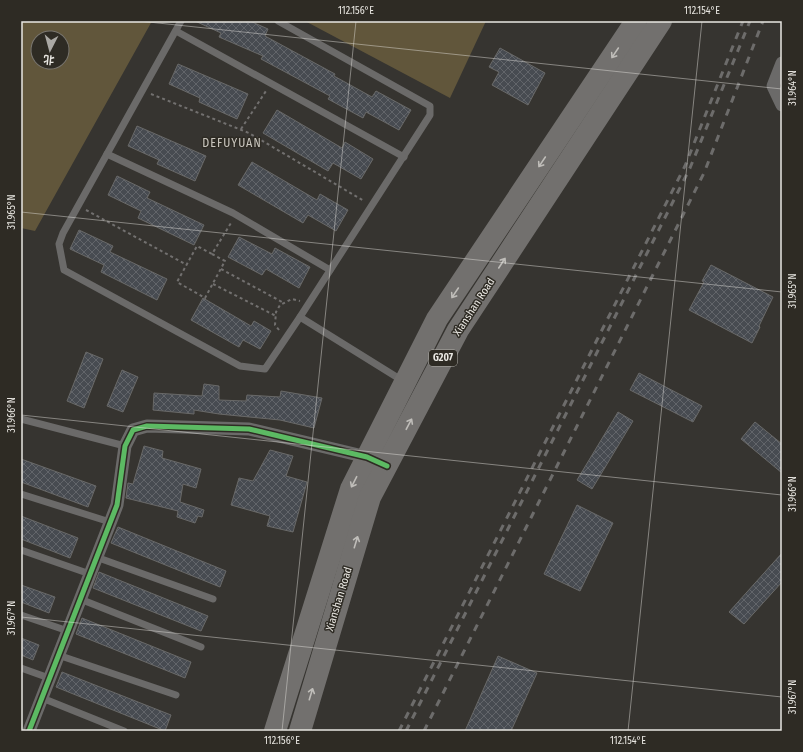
<svg xmlns="http://www.w3.org/2000/svg" width="803" height="752" viewBox="0 0 803 752" font-family="'Fira Sans Condensed','Noto Sans SC',sans-serif">
	<style>
		.grass { fill: #61563b; fill-rule: evenodd }
		.building { fill: url(#building-cross-hatch); stroke: #696968 }
		.lines { fill: none; stroke-linecap: round; stroke-linejoin: round }
		.path { stroke: #72706f; stroke-width: 2; stroke-dasharray: 3 3; stroke-linecap: butt }
		.lane { stroke: #6b6a69; stroke-width: 7 }
		.street { stroke: #6b6a69; stroke-width: 13 }
		.highway { stroke: #72706e; stroke-width: 22 }
		.rail { stroke: #6d6c6b; stroke-width: 3; stroke-dasharray: 7 7; stroke-linecap: butt }
		.cycleway-casing { stroke: #2e2b24; stroke-width: 8 }
		.cycleway { stroke: #5cba63; stroke-width: 5 }
		.oneway { stroke: #bfbdb9 }
		.ticks { fill: none; stroke: #e9e7e2; stroke-width: 1; stroke-opacity: 0.45 }
		.labels { text-anchor: middle; dominant-baseline: central; stroke-width: 3; stroke-linejoin: round; paint-order: stroke }
		.shield { fill: #2e2b24; stroke: #b1afa9; stroke-width: 1 }
		.shield-label { font-size: 10px; font-weight: bold; fill: #e9e7e2 }
		.street-label { font-size: 11px; fill: #e9e7e2; stroke: #2e2b24 }
		.neighbourhood-label { font-size: 12px; letter-spacing: 1px; fill: #cac6be; stroke: #2e2b24 }
		.neatline { fill: none; stroke: #e9e7e2; stroke-width: 1.5 }
		.ticks-label { font-size: 10px; text-anchor: middle; fill: #e9e7e2 }
	</style>
	<defs>
		<pattern id="building-cross-hatch" width="8" height="8" patternUnits="userSpaceOnUse"><rect width="8" height="8" fill="#474b51"/><path d="M0 0l8 8M0 8l8-8" fill="none" stroke="#62656a"/></pattern>
	</defs>
	<rect width="100%" height="100%" fill="#363430"/>
	<g class="grass">
		<path d="M21,21H152L35,231L21,228ZM38,38H62V62H38Z"/>
		<path d="M305,21H486L450,98Z"/>
	</g>
	<g class="building">
		<path d="M195,21H250L268,29L265,36L335,74L334,76L372,97L376,91L411,110L399,130L366,112L363,118L328,99L330,96L261,59L263,56L219,37L221,33Z"/>
		<path d="M500,48L545,73L528,105L492,85L499,72L489,67Z"/>
		<path d="M178,64L248,94L237,119L199,102L200,98L169,84Z"/>
		<path d="M277,110L342,148L345,142L373,159L361,179L333,163L328,171L263,133Z"/>
		<path d="M137,126L206,156L195,181L157,164L159,160L128,146Z"/>
		<path d="M252,162L317,200L320,194L348,210L336,231L308,215L303,223L238,185Z"/>
		<path d="M117,176L150,192L147,198L204,225L194,245L138,218L141,211L108,195Z"/>
		<path d="M79,230L113,246L110,252L167,279L157,300L101,272L104,265L70,249Z"/>
		<path d="M239,237L272,254L275,248L310,267L299,288L266,269L262,275L228,257Z"/>
		<path d="M711,265L773,297L759,326L760,327L752,343L689,310L704,282L702,281Z"/>
		<path d="M203,298L251,326L254,321L271,331L260,349L243,340L239,347L191,320Z"/>
		<path d="M86,352L103,359L84,408L67,401Z"/>
		<path d="M122,370L138,377L123,412L107,406Z"/>
		<path d="M639,373L702,406L693,422L630,390Z"/>
		<path d="M204,384L219,386V400L246,401L247,395L280,397L281,391L322,398L314,428L280,420L219,414L194,410V414L153,410L154,393L202,396Z"/>
		<path d="M618,412L633,421L592,489L577,480Z"/>
		<path d="M755,422L782,444V473L741,439Z"/>
		<path d="M144,446L163,451L162,458L201,469L196,488L183,484L180,502L204,510L202,517L198,516L195,523L177,517L178,511L126,498L128,483L133,484Z"/>
		<path d="M270,450L293,456L286,476L307,482L293,532L267,526L270,516L231,505L239,478L253,481Z"/>
		<path d="M21,459L96,486L88,507L21,482Z"/>
		<path d="M577,505L613,523L580,591L544,574Z"/>
		<path d="M21,516L78,538L70,558L21,539Z"/>
		<path d="M118,527L226,571L220,587L111,543Z"/>
		<path d="M782,553V582L744,624L729,612Z"/>
		<path d="M99,572L208,616L201,631L93,588Z"/>
		<path d="M21,585L55,597L49,613L21,602Z"/>
		<path d="M82,618L191,662L185,678L76,634Z"/>
		<path d="M21,638L39,645L33,660L21,655Z"/>
		<path d="M498,656L537,673L511,731H465Z"/>
		<path d="M62,672L171,715L165,731L56,687Z"/>
	</g>
	<g class="lines">
		<g class="path">
			<path d="M151,94L249,133L364,201"/>
			<path d="M241,129L266,91"/>
			<path d="M86,210L187,265"/>
			<path d="M212,254L225,261L205,298L177,282L197,246L212,254L231,223"/>
			<path d="M221,269L284,303"/>
			<path d="M213,284L276,316"/>
			<path d="M279,330L275,325L276,312L280,305L292,299L300,301"/>
		</g>
		<g class="lane">
			<path d="M181,21L63,233L59,244L64,270L240,366L265,369L300,317L430,115V106L278,21"/>
			<path d="M176,31L404,157"/>
			<path d="M107,154L233,213L330,270"/>
			<path d="M300,317L403,381"/>
			<path d="M21,419L125,446"/>
			<path d="M21,494L110,522"/>
			<path d="M21,550L90,574"/>
			<path d="M96,557L213,599"/>
			<path d="M80,599L201,647"/>
			<path d="M21,615L68,631"/>
			<path d="M58,655L176,695"/>
			<path d="M21,668L49,678"/>
			<path d="M42,698L124,731"/>
		</g>
		<g class="street">
			<path d="M782,63L773,86L782,105"/>
			<path d="M29,731L117,505L125,446L133,430L147,426L249,429L367,457L373,459"/>
		</g>
		<g class="highway">
			<path d="M275,731L351,489L437,319L636,21"/>
			<path d="M300,731L370,497L458,330L661,21"/>
		</g>
		<g class="rail">
			<path d="M399,731L685,166L743,21"/>
			<path d="M406,731L690,168L750,21"/>
			<path d="M424,731L704,173L763,21"/>
		</g>
		<g class="cycleway-casing">
			<path id="cycleway" d="M29,731L117,505L125,446L133,430L147,426L249,429L367,457L387,466"/>
		</g>
		<use href="#cycleway" class="cycleway"/>
	</g>
	<defs><path id="oneway-shaft" d="M-6 0H5M1.5-3L5.5 0L1.5 3" fill="none" stroke-width="1.6" stroke-linecap="round" stroke-linejoin="round"/></defs>
	<g class="oneway">
		<use href="#oneway-shaft" transform="translate(615 53) rotate(124)"/>
		<use href="#oneway-shaft" transform="translate(542 162) rotate(124)"/>
		<use href="#oneway-shaft" transform="translate(502 263) rotate(-57)"/>
		<use href="#oneway-shaft" transform="translate(455 293) rotate(124)"/>
		<use href="#oneway-shaft" transform="translate(409 424) rotate(-62)"/>
		<use href="#oneway-shaft" transform="translate(354 482) rotate(117)"/>
		<use href="#oneway-shaft" transform="translate(356 542) rotate(-73)"/>
		<use href="#oneway-shaft" transform="translate(311 694) rotate(-73)"/>
	</g>
	<path class="ticks" d="M139,21L782,89M21,212L782,292M21,415L782,495M21,617L782,697M282,731L356,21M628,731L702,21"/>
	<g class="labels">
		<rect class="shield" x="429" y="350" width="28" height="16" rx="3"/>
		<g class="shield-label">
			<text x="443" y="358">G207</text>
		</g>
		<g class="street-label">
			<text transform="translate(474 307) rotate(-57)">Xianshan Road</text>
			<text transform="translate(339 599) rotate(-73)">Xianshan Road</text>
		</g>
		<g class="neighbourhood-label">
			<text x="232" y="143">DEFUYUAN</text>
		</g>
	</g>
	<rect width="803" height="752" fill="none" stroke="#2e2b24" stroke-width="44"/>
	<g transform="translate(50 50) rotate(186)"><circle r="19" fill="#2e2b24" stroke="#797670"/>
	<path d="M0-3L7 15L0 10L-7 15Z" fill="#aaa8a4"/>
	<text y="-6" font-size="11" font-weight="bold" text-anchor="middle" fill="#e9e7e2">北</text>
	</g>
	<rect x="22" y="22" width="759" height="708" class="neatline"/>
	<g class="ticks-label">
		<text x="356" y="14">112.156°E</text>
		<text x="702" y="14">112.154°E</text>
		<text transform="translate(792 88) rotate(-90)" y="4">31.964°N</text>
		<text transform="translate(11 212) rotate(-90)" y="4">31.965°N</text>
		<text transform="translate(792 291) rotate(-90)" y="4">31.965°N</text>
		<text transform="translate(11 415) rotate(-90)" y="4">31.966°N</text>
		<text transform="translate(792 494) rotate(-90)" y="4">31.966°N</text>
		<text transform="translate(11 618) rotate(-90)" y="4">31.967°N</text>
		<text transform="translate(792 697) rotate(-90)" y="4">31.967°N</text>
		<text x="282" y="744">112.156°E</text>
		<text x="628" y="744">112.154°E</text>
	</g>
</svg>
